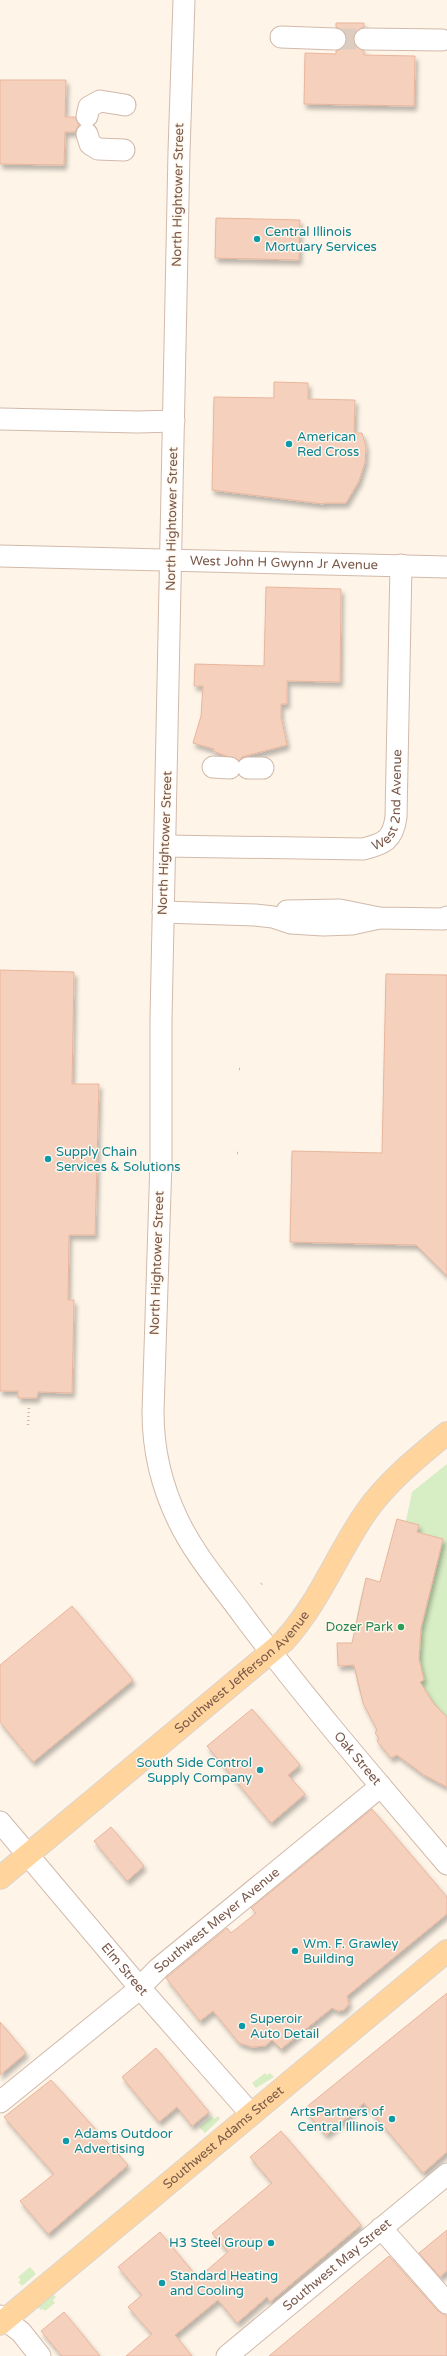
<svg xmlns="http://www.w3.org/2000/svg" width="447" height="2356" viewBox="0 0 447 2356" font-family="'Varela Round',sans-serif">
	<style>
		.green { fill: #d7edc4 }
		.building { fill: #f5d0bd; stroke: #e9b59c; filter: url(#shadow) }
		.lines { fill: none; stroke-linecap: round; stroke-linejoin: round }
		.minor-tunnel { stroke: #ddcdc0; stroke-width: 21; stroke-dasharray: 21 10; stroke-linecap: butt }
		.minor-casing { stroke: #d1baab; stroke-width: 23 }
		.major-casing { stroke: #dcd4d0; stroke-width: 24 }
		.path { stroke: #dbb39f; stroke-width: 2.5; stroke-dasharray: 1 3; stroke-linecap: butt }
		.minor { stroke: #fff; stroke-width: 21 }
		.major { stroke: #ffd59d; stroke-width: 22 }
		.culture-dot { fill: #0f9aa8; stroke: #fff8ef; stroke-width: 1.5 }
		.leisure-dot { fill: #2e9e5b; stroke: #fff8ef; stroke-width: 1.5 }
		.labels { text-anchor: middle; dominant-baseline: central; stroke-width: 3; stroke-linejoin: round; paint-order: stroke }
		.street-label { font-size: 13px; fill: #7a5849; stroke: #fff8ef }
		.culture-label { font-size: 13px; fill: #0d838f; stroke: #fff8ef; text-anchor: start }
		.leisure-label { font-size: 13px; fill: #27864d; stroke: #fff8ef; text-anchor: end }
	</style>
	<defs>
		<filter id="shadow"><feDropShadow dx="2.5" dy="4.5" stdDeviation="2" flood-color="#0004"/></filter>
	</defs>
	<rect width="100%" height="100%" fill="#fef4e7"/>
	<g class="green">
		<path d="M447,1464V1786L424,1775L397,1755L391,1758L377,1741L379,1738L375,1733L377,1730C373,1721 366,1712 363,1702C347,1661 354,1619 366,1578L380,1582L397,1519L406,1521L412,1492Z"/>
		<path d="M265,2073L267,2075L270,2073L274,2077L256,2088L252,2083Z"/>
		<path d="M212,2116L214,2119L218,2116L220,2119L205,2133L199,2127Z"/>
		<path d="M30,2267L36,2274L22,2286L18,2282L21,2280L18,2277Z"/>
		<path d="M52,2293L56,2297L53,2300L55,2303L45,2311L43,2309L41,2310L37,2306Z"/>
	</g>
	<g class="building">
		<path d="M336,23H364V27L355,33L353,39L355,45L364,51V55L415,56L414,106L304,104L305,53L336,54V51L345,46L346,34L336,27Z"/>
		<path d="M0,80H66L65,117H75L79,125L75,132H65L64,165L0,164Z"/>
		<path d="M216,218L300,220L299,260L215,258Z"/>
		<path d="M274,382L308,383V399L355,400L354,433H362L366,447L365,462L359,481L346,503H324V504L212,490L214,397L274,398Z"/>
		<path d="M266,587L341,589L340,682L287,681V704H281V717L287,745L242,757L239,761L213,751L214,749L193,743L201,716L203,686H194L195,664L264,666Z"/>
		<path d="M0,970L74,972L72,1084H99L95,1235H69L68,1300H74L72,1393L38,1392L37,1398H18V1391H0Z"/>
		<path d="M386,974L447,975V1276L416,1245L290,1242L292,1151L382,1153Z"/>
		<path d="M397,1519L419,1525L417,1532L443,1539L421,1628L419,1659L424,1680L420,1682L434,1704L447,1717V1787L424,1775L397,1755L391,1758L377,1741L379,1738L375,1733L377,1730L363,1703L354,1665L338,1666L337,1643H352L366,1578L380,1582Z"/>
		<path d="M72,1606L133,1680L33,1762L0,1722V1665Z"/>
		<path d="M252,1709L300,1765L288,1775L305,1794L271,1823L207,1746Z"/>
		<path d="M372,1809L447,1897V1914L347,1996L349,2004L344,2010L338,2011L332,2008L281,2049L272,2040L265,2046L252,2047L239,2043L213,2011L200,2021L166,1978L227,1928L231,1933L256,1913L251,1908Z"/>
		<path d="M111,1827L144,1866L127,1881L94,1841Z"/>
		<path d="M447,1993V2152L423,2173L364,2103L326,2135L304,2109Z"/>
		<path d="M0,2022L26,2053L0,2075Z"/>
		<path d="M156,2048L209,2112L192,2126L177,2107L159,2122L122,2077Z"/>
		<path d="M51,2080L128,2165L48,2234L20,2201L54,2174L4,2117Z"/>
		<path d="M281,2131L361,2225L270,2302L267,2297L237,2323L218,2300L175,2335L192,2356H126L152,2334L128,2307L142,2295L118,2267L160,2232L198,2278L228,2252L212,2233L272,2183L250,2157Z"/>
		<path d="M447,2230V2271L440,2277L419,2253Z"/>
		<path d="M389,2256L438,2311L447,2316V2356H269Z"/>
		<path d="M64,2312L100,2356H62L41,2331Z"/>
	</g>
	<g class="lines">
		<path class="minor-tunnel" d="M335,39H365"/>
		<g class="minor-casing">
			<g id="minor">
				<path id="s1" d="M184,0L179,152L161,1020V1161L153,1412C153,1449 162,1487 178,1520C195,1556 222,1586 245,1618C308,1702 378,1783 447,1864"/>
				<path d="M281,37L335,39"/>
				<path d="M365,39L442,40"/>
				<path d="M87,116L89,107L100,101L125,105"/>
				<path d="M87,134L90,144L98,149L124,150"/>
				<path d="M0,419L138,422L174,421"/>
				<path id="s2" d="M0,556L447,567"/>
				<path d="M213,767L230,768"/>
				<path d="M248,768H263"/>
				<path id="s3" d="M165,846L363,849C384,844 393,840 396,817L401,565"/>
				<path d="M287,911L340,910L379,918L444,919L447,917"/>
				<path d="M163,912L255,915L273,917L291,923L323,925L352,924L379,918"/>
				<path id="s4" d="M0,1822L140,1988L251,2114"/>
				<path id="s5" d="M0,2102L133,1994L159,1968L381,1786"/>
				<path d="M381,2228L447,2303"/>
				<path d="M0,2316L21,2332L40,2356"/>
				<path id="s6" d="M227,2356L447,2174"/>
			</g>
		</g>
		<g class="major-casing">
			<g id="major">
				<path id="s7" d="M0,1878L284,1641C319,1603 337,1554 366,1512C388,1481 418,1457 447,1433"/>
				<path id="s8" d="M0,2324L447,1951"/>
			</g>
		</g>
		<g class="path">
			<path d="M239,1069H241"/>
			<path d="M237,1153H240"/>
			<path d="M28,1425L29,1406"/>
			<path d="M261,1584L264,1582"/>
		</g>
		<use href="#minor" class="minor"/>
		<use href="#major" class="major"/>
	</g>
	<g class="culture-dot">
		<circle cx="257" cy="239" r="4"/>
		<circle cx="289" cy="444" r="4"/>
		<circle cx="48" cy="1159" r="4"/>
		<circle cx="260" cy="1770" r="4"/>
		<circle cx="295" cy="1951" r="4"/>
		<circle cx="242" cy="2026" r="4"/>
		<circle cx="392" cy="2119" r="4"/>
		<circle cx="66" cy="2141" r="4"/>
		<circle cx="271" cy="2243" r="4"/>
		<circle cx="162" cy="2283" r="4"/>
	</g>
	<circle class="leisure-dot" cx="401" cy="1627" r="4"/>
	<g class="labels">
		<g class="street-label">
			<text transform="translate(178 195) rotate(-89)">North Hightower Street</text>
			<text transform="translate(172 519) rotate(-89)">North Hightower Street</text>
			<text stroke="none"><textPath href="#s2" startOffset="284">West John H Gwynn Jr Avenue</textPath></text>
			<text stroke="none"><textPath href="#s3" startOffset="262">West 2nd Avenue</textPath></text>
			<text transform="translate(165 843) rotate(-88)">North Hightower Street</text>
			<text transform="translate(157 1263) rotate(-88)">North Hightower Street</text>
			<text stroke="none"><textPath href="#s7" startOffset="318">Southwest Jefferson Avenue</textPath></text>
			<text stroke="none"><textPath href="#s1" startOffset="1823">Oak Street</textPath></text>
			<text stroke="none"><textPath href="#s5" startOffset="283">Southwest Meyer Avenue</textPath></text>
			<text stroke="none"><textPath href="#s4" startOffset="193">Elm Street</textPath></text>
			<text stroke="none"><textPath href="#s8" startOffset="291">Southwest Adams Street</textPath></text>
			<text stroke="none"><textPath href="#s6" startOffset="143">Southwest May Street</textPath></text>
		</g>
		<g class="culture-label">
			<text x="265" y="232">Central Illinois<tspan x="265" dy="15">Mortuary Services</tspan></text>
			<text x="297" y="437">American<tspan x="297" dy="15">Red Cross</tspan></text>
			<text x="56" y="1152">Supply Chain<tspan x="56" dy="15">Services &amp; Solutions</tspan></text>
			<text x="252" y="1763" text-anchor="end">South Side Control<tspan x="252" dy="15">Supply Company</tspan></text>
			<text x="303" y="1944">Wm. F. Grawley<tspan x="303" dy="15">Building</tspan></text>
			<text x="250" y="2019">Superoir<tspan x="250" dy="15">Auto Detail</tspan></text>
			<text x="384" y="2112" text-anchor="end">ArtsPartners of<tspan x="384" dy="15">Central Illinois</tspan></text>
			<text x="74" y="2134">Adams Outdoor<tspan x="74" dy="15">Advertising</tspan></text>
			<text x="263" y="2243" text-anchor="end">H3 Steel Group</text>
			<text x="170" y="2276">Standard Heating<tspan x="170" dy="15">and Cooling</tspan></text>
		</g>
		<g class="leisure-label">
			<text x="393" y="1627">Dozer Park</text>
		</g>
	</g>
</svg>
